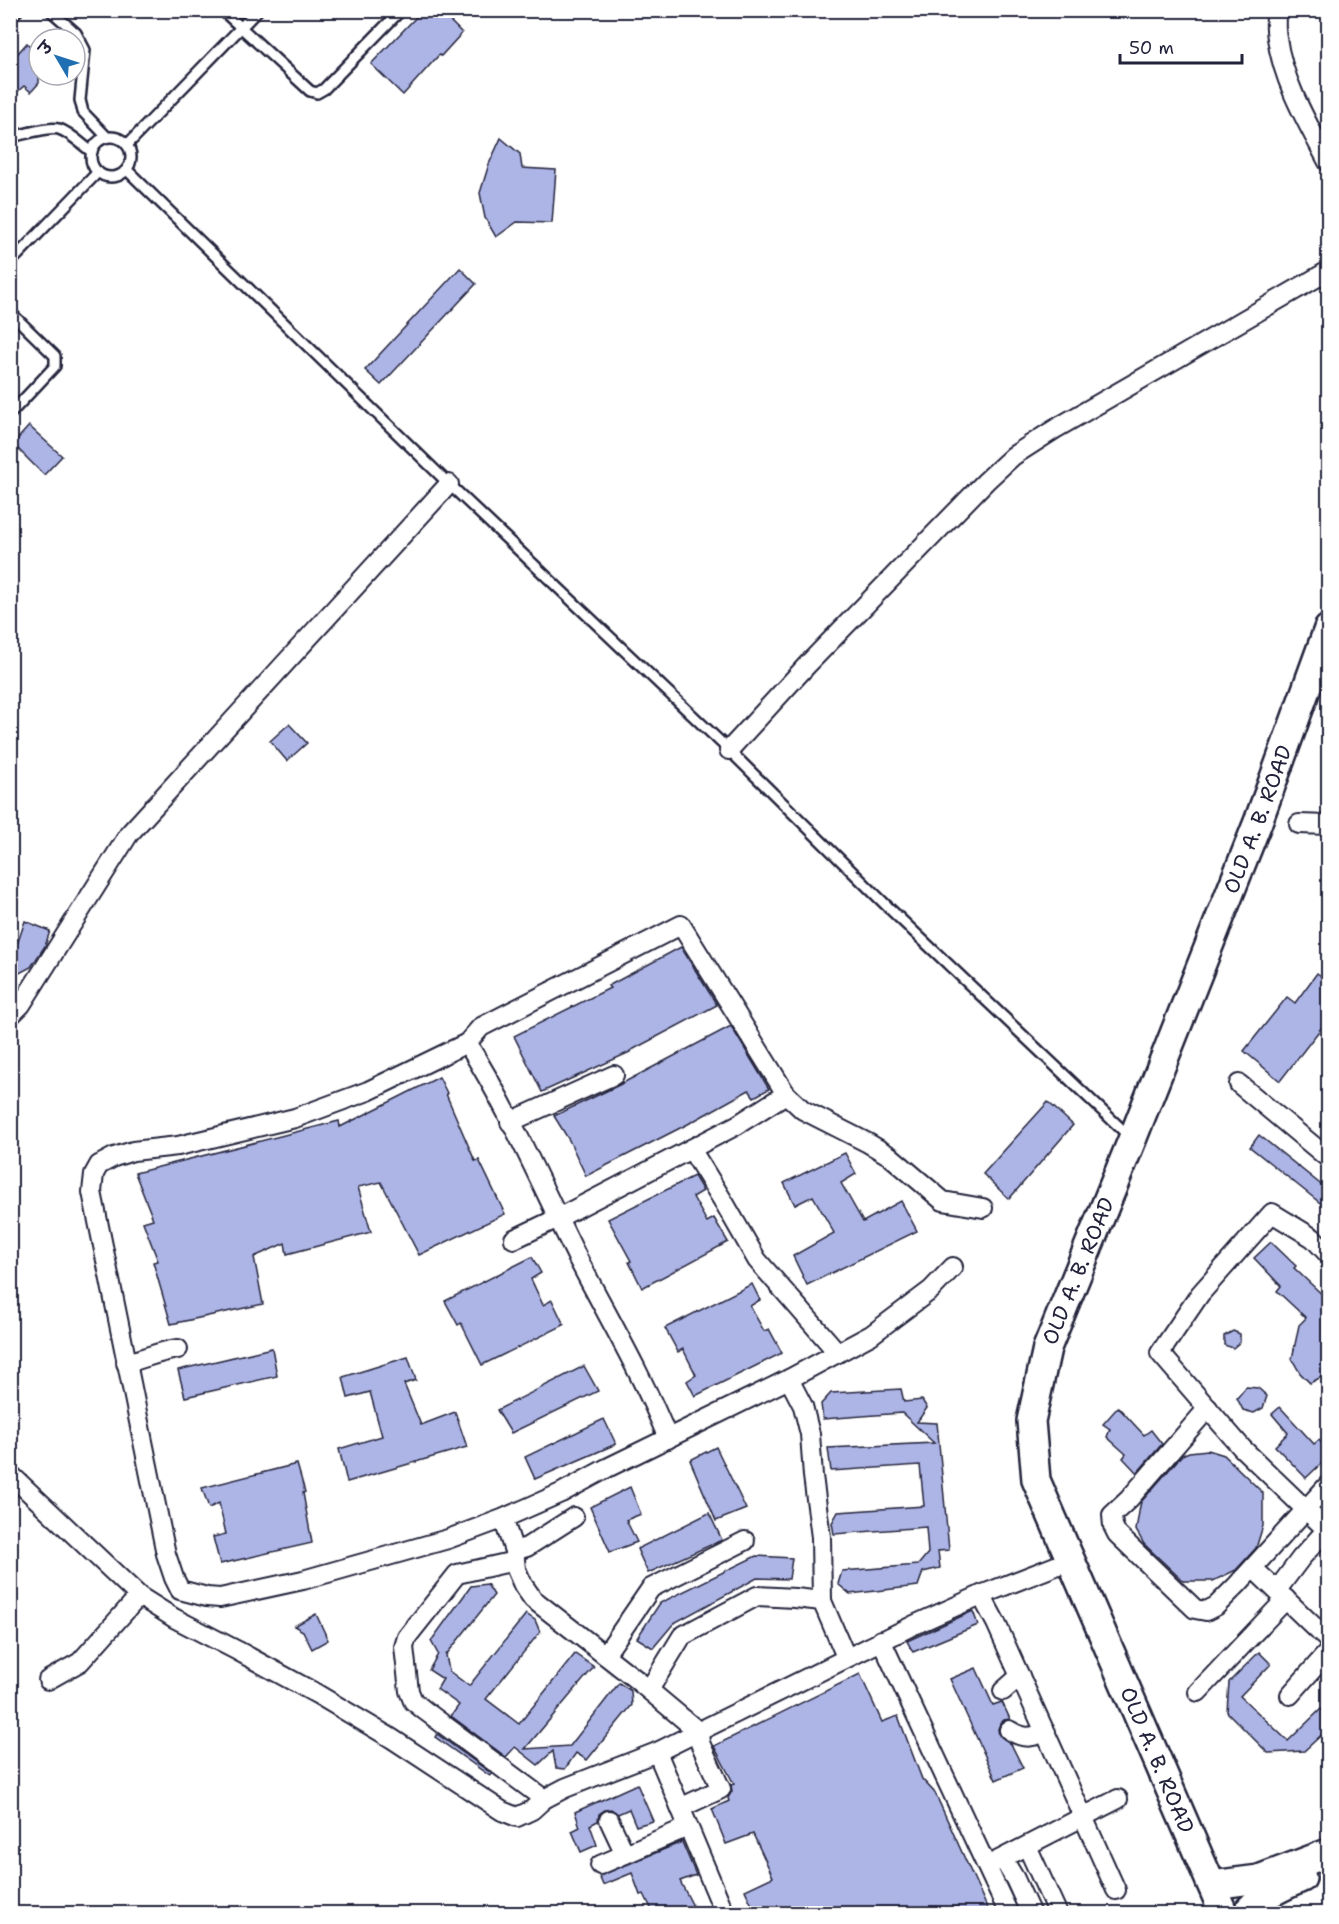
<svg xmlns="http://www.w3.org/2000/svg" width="1339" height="1924" viewBox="0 0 1339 1924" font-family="'Shantell Sans','Playpen Sans Deva',sans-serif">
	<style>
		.building { fill: #adb5e6; stroke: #22223b; stroke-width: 1.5 }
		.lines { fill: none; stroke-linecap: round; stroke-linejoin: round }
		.lane-casing { stroke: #22223b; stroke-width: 14 }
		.street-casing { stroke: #22223b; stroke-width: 22 }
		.secondary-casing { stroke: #22223b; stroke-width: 32 }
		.lane { stroke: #fff; stroke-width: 9 }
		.street { stroke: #fff; stroke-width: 18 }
		.secondary { stroke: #fff; stroke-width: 27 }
		.labels { text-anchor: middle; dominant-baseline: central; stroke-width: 4.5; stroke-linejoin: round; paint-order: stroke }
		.street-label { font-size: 21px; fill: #22223b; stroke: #fff }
	</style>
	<rect width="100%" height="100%" fill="#fff"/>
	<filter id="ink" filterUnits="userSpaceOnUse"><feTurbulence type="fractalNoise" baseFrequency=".0167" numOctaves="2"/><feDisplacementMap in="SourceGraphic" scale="12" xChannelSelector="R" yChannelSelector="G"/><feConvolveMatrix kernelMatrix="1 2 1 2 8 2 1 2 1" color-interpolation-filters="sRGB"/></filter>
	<g filter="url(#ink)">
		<g class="building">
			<path d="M423,10H439L462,33L441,56L439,55L403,95L371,64Z"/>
			<path d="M27,43L39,57V83L31,92L24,86L10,98V62Z"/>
			<path d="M501,138L520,154L522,168L556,170L552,223L517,222L496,237L485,218L480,193L489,164Z"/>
			<path d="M460,268L476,284L381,385L365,370Z"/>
			<path d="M29,426L62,456L44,475L13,444Z"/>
			<path d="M289,724L307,743L287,761L270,741Z"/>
			<path d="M25,921L50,931L45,946L31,967L10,978V931L18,942Z"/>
			<path d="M681,947L717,1005L630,1051V1052L542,1092L514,1036L610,988L608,986Z"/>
			<path d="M1317,973L1329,982V1018L1280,1081L1244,1051L1287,997L1295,1003Z"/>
			<path d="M731,1026L769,1089L754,1097L749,1090L688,1124L586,1176L569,1140L554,1116L619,1085Z"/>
			<path d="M439,1077L447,1093L446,1094L475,1161L479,1160L505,1214L419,1255L381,1182L358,1187L371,1232L287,1254L285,1243L254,1257L263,1304L171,1324L153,1262L158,1261L143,1222L153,1219L135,1173L339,1121L340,1127Z"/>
			<path d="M1048,1102L1073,1125L1009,1199L983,1174Z"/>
			<path d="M1259,1135L1329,1191V1210L1250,1147Z"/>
			<path d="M845,1153L856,1174L841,1183L863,1222L901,1201L917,1231L807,1285L793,1256L834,1233L813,1196L795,1205L784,1183Z"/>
			<path d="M694,1176L703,1191L693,1197L707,1222L714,1218L728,1242L642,1288L629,1262L631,1261L608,1219Z"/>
			<path d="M1271,1242L1296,1266L1294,1268L1329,1301V1373L1310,1383L1300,1373L1292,1359L1299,1325L1306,1318L1277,1291L1281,1286L1254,1258Z"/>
			<path d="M532,1257L541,1273L531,1279L543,1305L552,1300L564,1325L482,1365L461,1323L458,1325L445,1301Z"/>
			<path d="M752,1284L760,1300L750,1306L764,1331L769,1329L782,1353L695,1396L687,1381L696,1375L683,1349L678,1352L665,1328Z"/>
			<path d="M1233,1331L1240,1334V1342L1233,1348L1224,1345V1336Z"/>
			<path d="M272,1348L277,1376L185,1397L178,1370Z"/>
			<path d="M408,1357L416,1380L404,1384L421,1425L455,1412L467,1447L347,1482L339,1449L382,1436L370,1392L348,1398L343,1377Z"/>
			<path d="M584,1366L598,1391L511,1433L497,1410Z"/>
			<path d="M1246,1387L1258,1388L1267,1396L1263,1408L1254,1413L1243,1410L1237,1398Z"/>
			<path d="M901,1389L904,1402L922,1400L927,1408L917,1422L937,1423L949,1550L938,1551L940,1568L923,1572L918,1586L850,1594L838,1584L842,1571L918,1565L928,1553L926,1527L834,1534L832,1523L838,1512L924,1506L920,1465L831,1471L828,1448L934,1443L902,1413L823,1419L821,1404L831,1393Z"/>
			<path d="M1118,1407L1144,1435L1151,1430L1162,1444L1137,1473L1123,1458L1126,1454L1107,1437L1110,1429L1103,1424Z"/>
			<path d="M1280,1407L1314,1444L1319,1440L1329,1451V1456L1306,1478L1275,1446L1288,1433L1272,1414Z"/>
			<path d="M604,1419L616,1444L535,1479L525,1457Z"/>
			<path d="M716,1447L746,1509L716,1521L690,1460Z"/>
			<path d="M1208,1450L1224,1455L1263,1493V1526L1256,1548L1236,1570L1213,1581H1183L1144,1544L1136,1530L1140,1506L1141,1502L1182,1455L1189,1452Z"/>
			<path d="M297,1464L305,1492L303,1493L312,1543L220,1564L213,1537L226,1534L219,1503L209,1508L202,1488Z"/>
			<path d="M630,1487L641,1514L626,1520L637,1542L610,1552L590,1507Z"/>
			<path d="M709,1513L722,1540L648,1573L637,1549Z"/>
			<path d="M756,1556L792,1558L789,1579L757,1578L674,1623L653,1648L637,1638L660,1603Z"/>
			<path d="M487,1584L494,1595L446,1655L449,1671L469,1686L526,1614L535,1620L540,1632L486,1699L519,1724L575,1654L594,1667L525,1749L570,1746L619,1683L631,1691L632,1705L587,1760L576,1753L565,1769L556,1768L553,1751L538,1765L515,1747L506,1757L451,1716L459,1705L437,1689L443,1679L429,1670L438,1654L431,1641L471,1586Z"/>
			<path d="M973,1611L978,1625L913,1652L907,1641Z"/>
			<path d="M316,1614L328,1640L312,1649L303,1631L294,1626Z"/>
			<path d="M1259,1652L1271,1664L1240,1696L1288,1741L1321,1709L1329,1716V1728L1304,1751L1268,1753L1227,1712L1229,1682Z"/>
			<path d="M976,1668L993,1705L1002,1702L1010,1719L1004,1720L1000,1724L998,1729L999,1735L1011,1744L1023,1768L996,1780L950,1679Z"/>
			<path d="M860,1674L882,1722L898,1716L922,1779L935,1793L990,1914H958L955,1907L944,1914H790L787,1908L775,1914H756L745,1890L773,1877L753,1834L726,1844L712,1809L729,1801L728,1798L732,1791L731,1785L734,1784L714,1746Z"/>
			<path d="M437,1734L492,1774L490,1776L435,1737Z"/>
			<path d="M637,1784L653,1821L636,1826L629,1809L618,1814L611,1809L605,1810L599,1814L598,1821L590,1825L597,1845L581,1852L572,1831L580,1827L575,1812Z"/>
			<path d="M682,1842L696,1875L680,1881L697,1914H654L644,1894L640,1895L632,1873L603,1885L599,1876Z"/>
		</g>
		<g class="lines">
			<g class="lane-casing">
				<g id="lane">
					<path d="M50,10L76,33L85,50L80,100L83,112L107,137"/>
					<path d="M222,10L310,91L317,93L324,89L401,10"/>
					<path d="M10,18L18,10"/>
					<path d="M10,137C23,135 48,126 59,129C71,133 82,145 92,152"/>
					<circle cx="111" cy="157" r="20"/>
					<path d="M127,145L258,10"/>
					<path d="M127,170L449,484L729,750L891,910L1131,1138"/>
					<path d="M10,263L98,172"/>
					<path d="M10,312L55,356V366L10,414"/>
				</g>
			</g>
			<g class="street-casing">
				<g id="street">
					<path d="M1276,10C1276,20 1275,29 1277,38C1283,82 1308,124 1328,162"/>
					<path d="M729,750L808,664L986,481L1013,456L1055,429L1328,271"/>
					<path d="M1299,824L1328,825"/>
					<path d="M10,1016L21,1005L129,834L449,484"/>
					<path d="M467,1043C510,1111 542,1187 578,1259C609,1319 643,1376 668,1439"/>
					<path d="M1239,1084L1328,1158"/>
					<path d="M510,1122L614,1075"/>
					<path d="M691,1149L725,1204L757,1260L838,1353"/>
					<path d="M514,1239L558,1218L737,1125L786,1094"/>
					<path d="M953,1267L931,1290L871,1335L789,1379L607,1468L561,1493L502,1519L448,1539L303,1580L220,1598L207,1597L180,1590L174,1578L166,1554L92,1192L94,1174L99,1165L114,1157L133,1151L178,1146L295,1118L368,1091L467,1043L481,1027L681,925L786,1094L803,1110L868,1143L890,1156L943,1201L983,1208"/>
					<path d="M126,1363C143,1359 160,1351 178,1349"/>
					<path d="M789,1379L803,1406L810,1434L813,1476L821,1537L822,1601L846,1657"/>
					<path d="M1208,1408L1129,1499L1112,1515L1113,1526L1117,1534L1195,1609L1206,1611L1216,1606L1237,1585L1328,1485"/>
					<path d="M10,1474L139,1596L174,1618L238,1651L317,1694L391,1738L502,1811L517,1817L532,1810L544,1799L565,1788L657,1752L914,1625L981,1595L1071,1560"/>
					<path d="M506,1527L514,1551L516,1569L523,1585L533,1599L638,1681L699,1732L700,1743L721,1789L680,1808"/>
					<path d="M1327,1530L1242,1448L1160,1353L1200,1294L1272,1213L1313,1238L1328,1254"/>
					<path d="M514,1551L527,1547L574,1517"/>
					<path d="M515,1561L457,1574L407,1637L404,1647L409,1691L413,1701L424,1710L544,1799"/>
					<path d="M1253,1568L1328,1640"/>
					<path d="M1277,1590L1301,1558L1328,1528"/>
					<path d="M981,1595L996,1623L1116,1890"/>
					<path d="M881,1640L1009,1914"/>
					<path d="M605,1655L651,1588L745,1541"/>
					<path d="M48,1680L80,1662L139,1596"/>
					<path d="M649,1690L682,1636L757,1596L795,1598L822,1601"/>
					<path d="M1003,1691L1020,1676"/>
					<path d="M1198,1692L1286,1599"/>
					<path d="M1290,1695L1328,1652"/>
					<path d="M1009,1730C1023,1739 1031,1738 1046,1732"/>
					<path d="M657,1752L725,1914"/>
					<path d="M609,1820L625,1854"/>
					<path d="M1027,1846L1058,1914"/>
					<path d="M1003,1859L1015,1879L1031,1914"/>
					<path d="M600,1865L688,1827"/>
					<path d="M987,1866L1118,1799"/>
				</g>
			</g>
			<g class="secondary-casing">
				<g id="secondary">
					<path d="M1212,1885L1259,1879L1328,1853"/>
					<path id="s1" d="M1224,1914L1036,1480L1031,1421L1047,1348L1132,1140L1258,822L1328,629"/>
					<path d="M1246,1914C1255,1898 1286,1885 1302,1878"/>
				</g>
			</g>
			<use href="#lane" class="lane"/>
			<use href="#street" class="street"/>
			<use href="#secondary" class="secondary"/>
		</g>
	</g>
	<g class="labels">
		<g class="street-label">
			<text stroke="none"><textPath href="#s1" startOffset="1176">OLD A. B. ROAD</textPath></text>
			<text stroke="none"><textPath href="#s1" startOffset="690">OLD A. B. ROAD</textPath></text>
			<text transform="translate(1157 1760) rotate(67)">OLD A. B. ROAD</text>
		</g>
	</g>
	<rect width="1339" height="1924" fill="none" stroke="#fff" stroke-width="36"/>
	<rect x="18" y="18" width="1303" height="1888" fill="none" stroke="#22223b" stroke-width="2" filter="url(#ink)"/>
	<g transform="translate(57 57) rotate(309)"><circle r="28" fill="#ffffff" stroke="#a7a7b1" stroke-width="1.5"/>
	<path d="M0-4.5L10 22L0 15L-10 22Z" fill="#1f6fb2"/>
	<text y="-9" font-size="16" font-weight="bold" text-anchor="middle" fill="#22223b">उ</text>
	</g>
	<path d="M1120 54v9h122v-9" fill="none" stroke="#22223b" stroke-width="3"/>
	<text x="1129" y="54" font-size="18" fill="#22223b" stroke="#ffffff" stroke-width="4.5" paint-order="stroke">50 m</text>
</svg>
